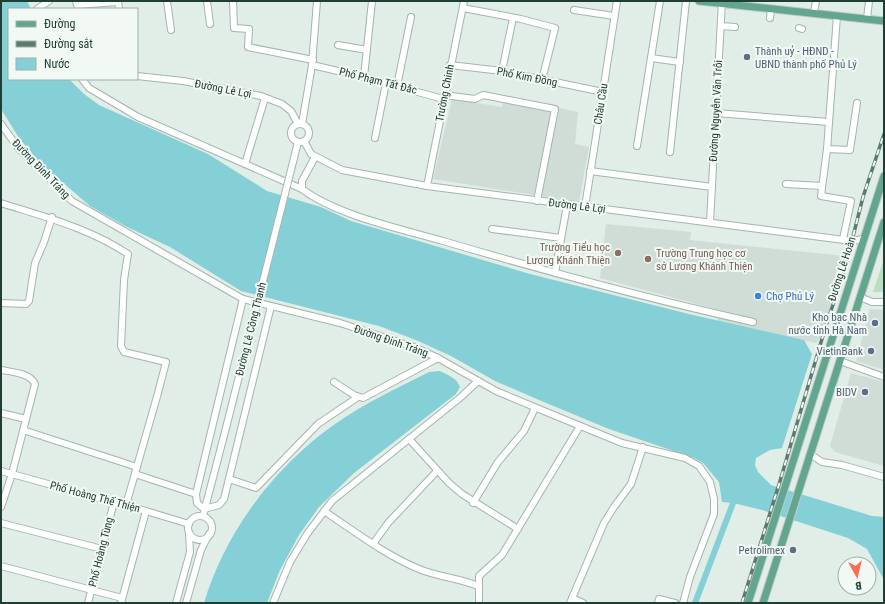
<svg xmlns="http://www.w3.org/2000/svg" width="885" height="604" viewBox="0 0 885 604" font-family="'Roboto Condensed',sans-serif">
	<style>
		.built { fill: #cfddd6 }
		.green { fill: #b8e0c0 }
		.water { fill: #85d0d6 }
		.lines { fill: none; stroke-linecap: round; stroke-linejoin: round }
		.canal { stroke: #85d0d6; stroke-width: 6 }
		.minor-casing { stroke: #a3b5ae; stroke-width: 8 }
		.major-casing { stroke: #c1c9c6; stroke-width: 9 }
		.minor { stroke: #fff; stroke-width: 6 }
		.major { stroke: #62a68f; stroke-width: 7 }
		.rail-casing { stroke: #5a7b6f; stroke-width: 3.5 }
		.rail { stroke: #f2f9f5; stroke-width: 2; stroke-dasharray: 6; stroke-linecap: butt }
		.minor-bridge-casing { stroke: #a3b5ae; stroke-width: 8; stroke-linecap: butt }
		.minor-bridge { stroke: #fff; stroke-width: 6 }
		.service-dot { fill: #5c6f8a; stroke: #f2f9f5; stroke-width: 1.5 }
		.education-dot { fill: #8d6e63; stroke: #f2f9f5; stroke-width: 1.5 }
		.shop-dot { fill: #3f7fe0; stroke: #f2f9f5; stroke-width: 1.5 }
		.labels { text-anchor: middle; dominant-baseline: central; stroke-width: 4; stroke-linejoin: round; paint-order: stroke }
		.service-label { font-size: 11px; fill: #4e5e75; stroke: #f2f9f5; text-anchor: end }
		.street-label { font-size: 11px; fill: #203f34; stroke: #f2f9f5 }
		.education-label { font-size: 11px; fill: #785e54; stroke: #f2f9f5; text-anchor: end }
		.shop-label { font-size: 11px; fill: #366cbe; stroke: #f2f9f5; text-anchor: start }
	</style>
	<rect width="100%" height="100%" fill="#e1ede7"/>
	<g class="built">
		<path d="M504,95L578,112L575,144L589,147L579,202L433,179L452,99L502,107Z"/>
		<path d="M606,224L691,232L690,240L845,256L821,337L816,343L717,321L719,310L600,278Z"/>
		<path d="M870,309L884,310V370L856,361Z"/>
		<path d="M851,373L884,382V466L835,452L830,446Z"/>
	</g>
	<path class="green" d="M884,259V292H873Z"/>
	<g class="water">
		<path d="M1,1H27L31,9H9V79H69L84,94L99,105L208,154L267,191L321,207L351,221L530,274L689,314L804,340L812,354L782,448L770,450L756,458L755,465L758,472L771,485L872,516L884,517V580L867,549L848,538L762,510L733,503L722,502L719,482L703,463L694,458L609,429L539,400L495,381L451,356L416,340L379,326L241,291L170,247L125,226L90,206L40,163L19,138L1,109Z"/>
		<path d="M440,371C448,375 457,378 460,387L456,394L354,473L319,507L299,535L280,570L267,603H204C225,532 275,466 335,424C365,403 397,388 429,372Z"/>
	</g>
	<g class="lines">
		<path class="canal" d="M695,603L733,503L738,498"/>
		<g class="minor-casing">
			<g id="minor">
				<path d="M76,1L77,5L118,2"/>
				<path d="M118,1L119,9"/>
				<path d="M167,1L171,30"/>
				<path d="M207,1L210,24"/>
				<path d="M233,1L234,28L249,29L248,47L313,60"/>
				<path d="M463,8L521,19L555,28L542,80"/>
				<path d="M37,9L49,1"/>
				<path d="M574,10L614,16"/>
				<path d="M814,13L816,1"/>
				<path d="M837,16L827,149L821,196L851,201L843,239"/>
				<path d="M770,18L771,9"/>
				<path d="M867,19L869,1"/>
				<path d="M721,26L735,27"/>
				<path d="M799,28L802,29"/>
				<path d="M338,45L367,50"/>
				<path d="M651,58L680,62"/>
				<path d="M312,65L364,77L443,99"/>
				<path d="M450,65L502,71L603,92"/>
				<path d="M502,71L513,18"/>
				<path d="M137,76L183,81L261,96L282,104L291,111L298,124"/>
				<path d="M364,77L372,1"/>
				<path d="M82,79L89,88L138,117L302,189C336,215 401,229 443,241C545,271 649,299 753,322"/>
				<path d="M397,86L411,17"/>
				<path d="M444,95L475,99L483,95L555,109L537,201"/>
				<path d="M716,113L829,122"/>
				<circle cx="300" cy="133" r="9"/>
				<path d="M1,124L19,149L72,201L243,299L340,323L414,347L438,358L496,391L539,409L622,443L685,458L699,466L710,482L714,499V514L690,577L683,603"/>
				<path d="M302,124L312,65L317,1"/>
				<path d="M375,138L386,83"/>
				<path d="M304,141L311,154L342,170L427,186L852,241L863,239"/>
				<path d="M637,146L660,1"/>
				<path d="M827,149L850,150L857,103"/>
				<path d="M670,152L686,1"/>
				<path d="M245,164L265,98"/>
				<path d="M292,166L298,142"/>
				<path d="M590,171L712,187"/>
				<path d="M786,184L822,186"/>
				<path d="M427,186L464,1"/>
				<path d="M302,189V181L315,157"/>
				<path d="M1,203C45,217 89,228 128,254L124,280L121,346L124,352L166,362L158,393L126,505"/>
				<path d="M585,207L617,1"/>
				<path d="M710,222L722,1"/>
				<path d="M492,229L561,238"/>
				<path d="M555,273L567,205"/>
				<path d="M860,297L872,302H884"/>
				<path d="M243,299L196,494L197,503L204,509L219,505L224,499L271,306"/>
				<path d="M1,303L26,304L29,301L35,263L44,242L52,217"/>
				<path d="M840,361L884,377"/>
				<path d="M1,370C12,372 30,373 35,384L12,474L1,507"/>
				<path d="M334,382L354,395L363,398L438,358"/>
				<path d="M1,413L26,419"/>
				<path d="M23,430L137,467"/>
				<path d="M409,439L449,483L462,494L518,529"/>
				<path d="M810,454L822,462L842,465L884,477"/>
				<path d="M1,471L146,511L189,524"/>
				<path d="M135,474L196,494"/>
				<path d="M229,479L256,488L318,424L358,397"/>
				<path d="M473,503L498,462L524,431L535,408"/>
				<path d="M324,511C354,531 385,555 419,569C438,577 459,578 478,586"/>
				<path d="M203,516L227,424"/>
				<circle cx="200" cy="528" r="12"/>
				<path d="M1,523L102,549"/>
				<path d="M373,544L388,523L437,471"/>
				<path d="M1,566L122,598"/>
				<path d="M572,598L583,603"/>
				<path d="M88,603L114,502"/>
				<path d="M121,603L146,511"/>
				<path d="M176,603L190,552L189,533"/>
				<path d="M186,603L201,550L209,534"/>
				<path d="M273,603L290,562L307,534L332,501L461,397L478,381"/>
				<path d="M479,603V576L502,555L580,426"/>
				<path d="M570,603L604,523L614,507L631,484L643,447"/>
				<path d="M658,603L659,599L675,603"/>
			</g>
		</g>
		<g class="major-casing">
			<g id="major">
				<path d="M699,1L884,21"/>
				<path d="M748,603L884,176"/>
				<path d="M763,603L884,222"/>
			</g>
		</g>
		<use href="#minor" class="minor"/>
		<use href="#major" class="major"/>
		<g class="rail-casing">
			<path id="rail" d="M742,603L780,481L827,322L843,276L863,197L884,134"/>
		</g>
		<use href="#rail" class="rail"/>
		<g class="minor-bridge-casing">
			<path id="minor-bridge" d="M227,424L292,166"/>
		</g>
		<use href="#minor-bridge" class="minor-bridge"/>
	</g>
	<g class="service-dot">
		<circle cx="747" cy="57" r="4"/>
		<circle cx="875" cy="323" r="4"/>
		<circle cx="871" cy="351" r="4"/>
		<circle cx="865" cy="392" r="4"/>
		<circle cx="793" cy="550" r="4"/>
	</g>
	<g class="education-dot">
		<circle cx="618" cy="253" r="4"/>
		<circle cx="648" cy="259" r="4"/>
	</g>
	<circle class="shop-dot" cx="758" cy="296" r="4"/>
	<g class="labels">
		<g class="service-label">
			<text x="755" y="51" text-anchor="start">Thành uỷ - HĐND -<tspan x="755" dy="13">UBND thành phố Phủ Lý</tspan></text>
			<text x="867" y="317">Kho bạc Nhà<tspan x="867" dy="13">nước tỉnh Hà Nam</tspan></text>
			<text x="863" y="351">VietinBank</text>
			<text x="857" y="392">BIDV</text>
			<text x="785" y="550">Petrolimex</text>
		</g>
		<g class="street-label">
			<text transform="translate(527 77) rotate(11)">Phố Kim Đồng</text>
			<text transform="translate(378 81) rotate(14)">Phố Phạm Tất Đắc</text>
			<text transform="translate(223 89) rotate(11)">Đường Lê Lợi</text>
			<text transform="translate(445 93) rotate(-79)">Trường Chinh</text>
			<text transform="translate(601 104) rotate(-81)">Châu Cầu</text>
			<text transform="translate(716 111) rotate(-87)">Đường Nguyễn Văn Trỗi</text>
			<text transform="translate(41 169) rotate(46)">Đường Đinh Tráng</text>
			<text transform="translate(577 206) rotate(7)">Đường Lê Lợi</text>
			<text transform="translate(842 269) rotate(-72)">Đường Lê Hoàn</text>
			<text transform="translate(251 329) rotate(-76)">Đường Lê Công Thanh</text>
			<text transform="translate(391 341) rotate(19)">Đường Đinh Tráng</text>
			<text transform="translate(95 497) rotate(15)">Phố Hoàng Thế Thiện</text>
			<text transform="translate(101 552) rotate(-76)">Phố Hoàng Tùng</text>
		</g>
		<g class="education-label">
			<text x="610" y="247">Trường Tiểu học<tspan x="610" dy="13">Lương Khánh Thiện</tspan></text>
			<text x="656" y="253" text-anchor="start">Trường Trung học cơ<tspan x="656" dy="13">sở Lương Khánh Thiện</tspan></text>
		</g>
		<g class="shop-label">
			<text x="766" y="296">Chợ Phủ Lý</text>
		</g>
	</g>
	<rect width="885" height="604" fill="none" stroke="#203f34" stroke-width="4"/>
	<rect x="8" y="8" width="130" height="72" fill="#f2f9f5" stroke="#9eafa8"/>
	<rect x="16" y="21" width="20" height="6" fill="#62a68f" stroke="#9eafa8"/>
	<text x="44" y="28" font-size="12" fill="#203f34">Đường</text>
	<rect x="16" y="41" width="20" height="6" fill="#5a7b6f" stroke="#9eafa8"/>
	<text x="44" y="48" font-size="12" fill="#203f34">Đường sắt</text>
	<rect x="16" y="58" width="20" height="12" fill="#85d0d6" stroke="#9eafa8"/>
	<text x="44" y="68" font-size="12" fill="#203f34">Nước</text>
	<g transform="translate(857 576) rotate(172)"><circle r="19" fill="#f2f9f5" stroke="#9eafa8"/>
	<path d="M0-3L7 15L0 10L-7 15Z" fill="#fc6c50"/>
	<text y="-6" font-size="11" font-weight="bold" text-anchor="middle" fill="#203f34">B</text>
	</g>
</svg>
